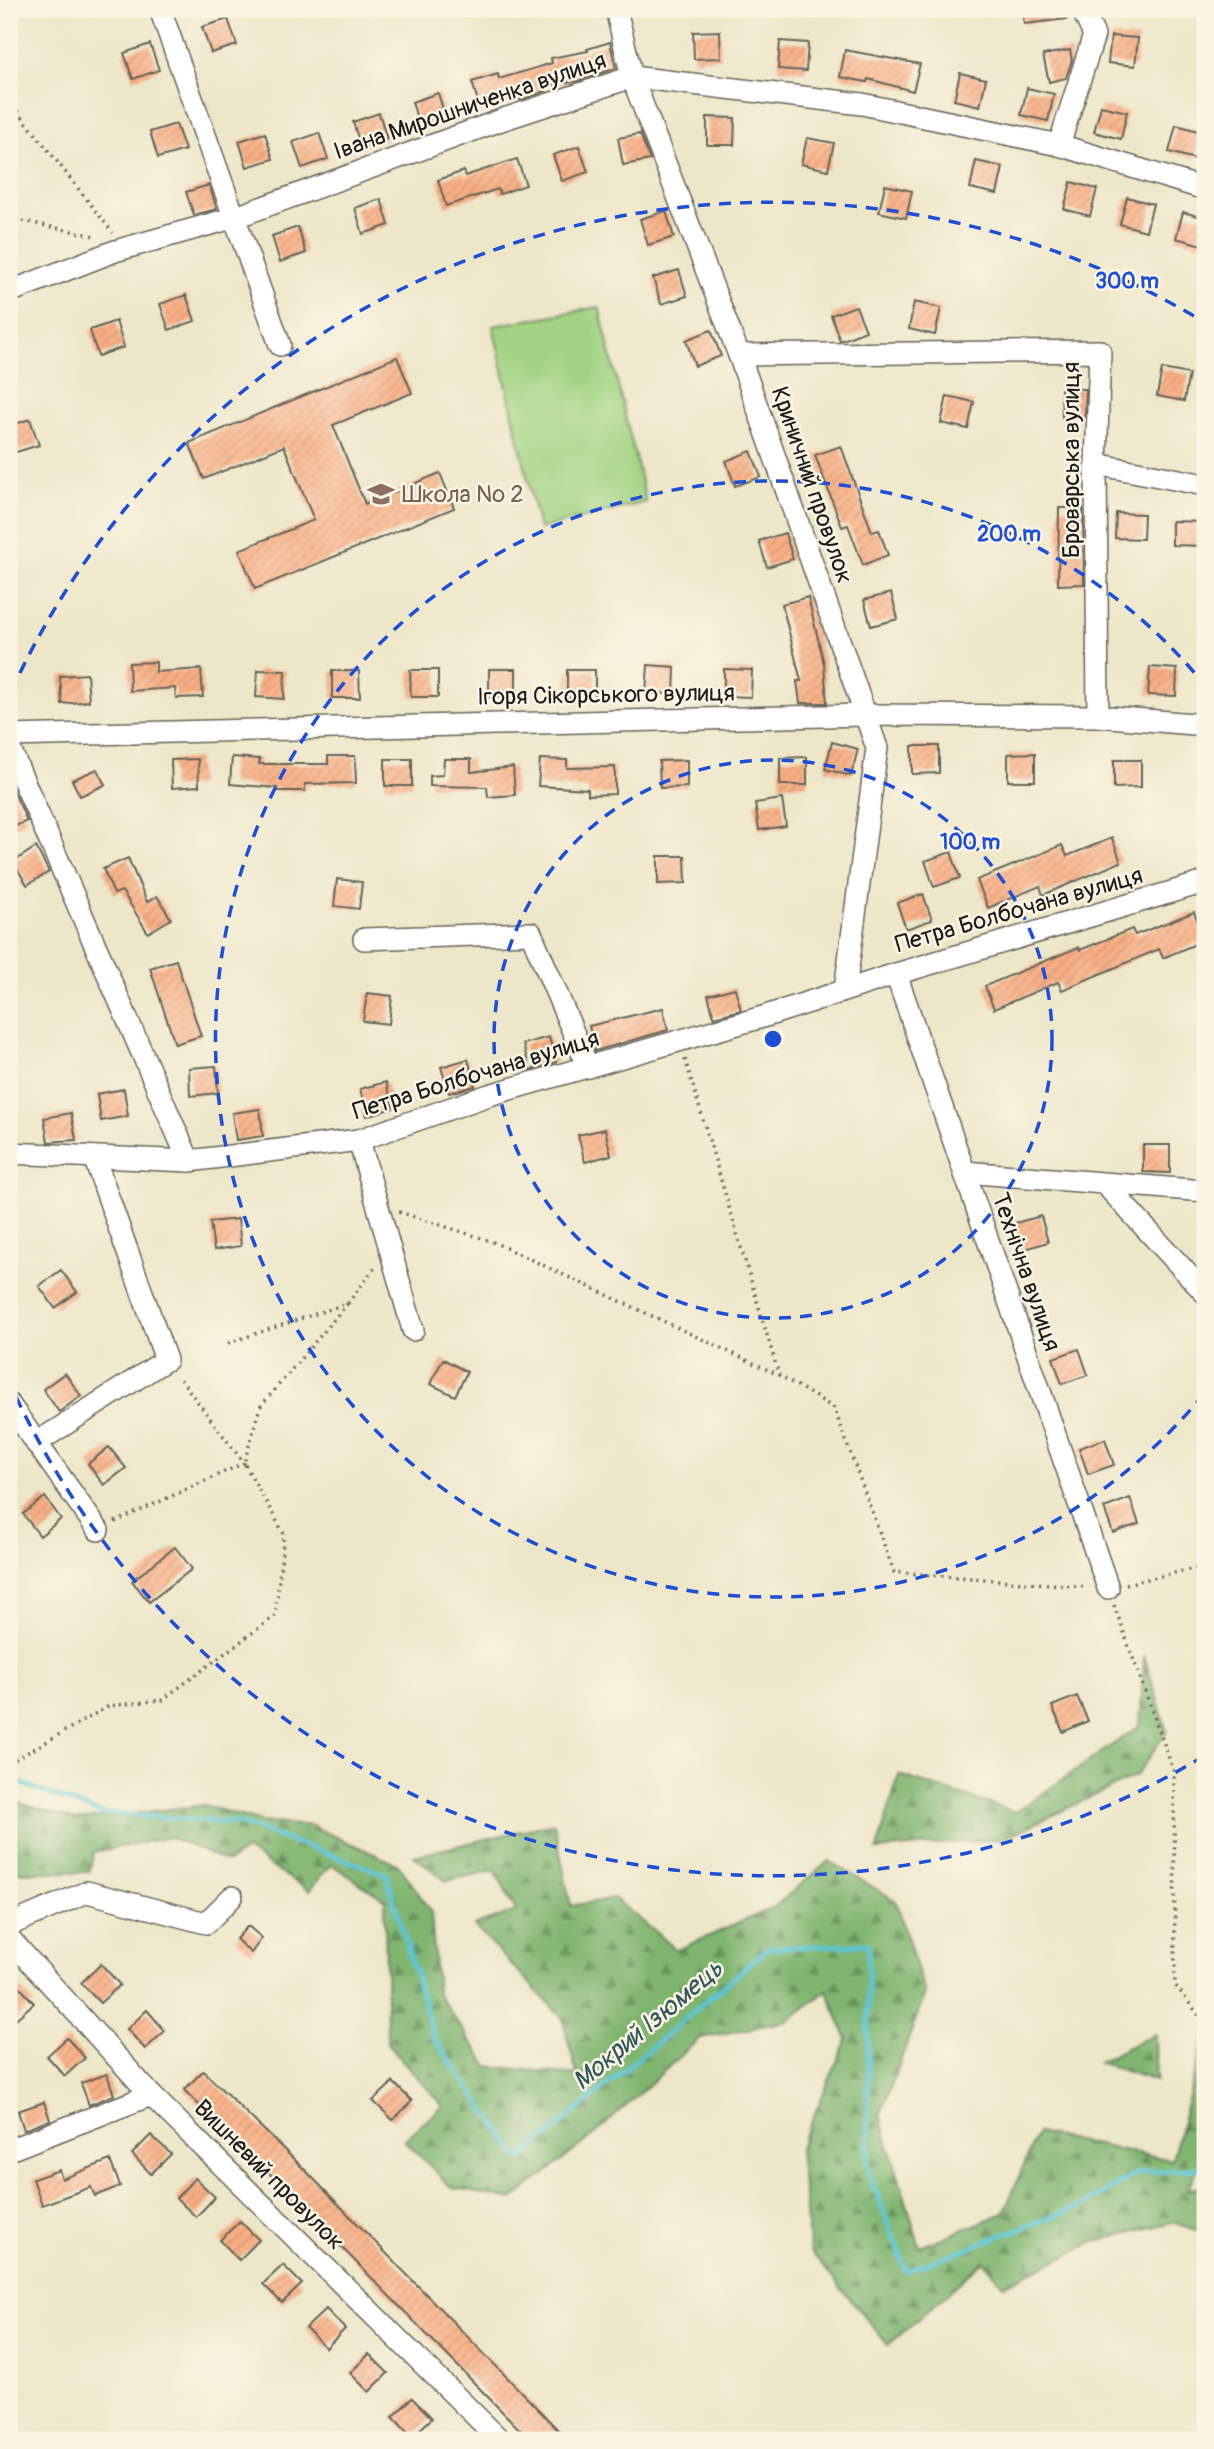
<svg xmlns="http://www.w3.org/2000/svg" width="1214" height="2449" viewBox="0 0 1214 2449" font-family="Pangolin,sans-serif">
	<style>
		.forest { fill: url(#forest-firs); stroke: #4e6846; stroke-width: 2 }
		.pitch { fill: #a1d382; stroke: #5e784f; stroke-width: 2 }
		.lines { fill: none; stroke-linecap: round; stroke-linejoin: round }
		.stream { stroke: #5bc6d4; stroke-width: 5 }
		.building { fill: url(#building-hatch) }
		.minor-casing { stroke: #656358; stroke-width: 24 }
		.path { stroke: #656358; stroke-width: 3.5; stroke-dasharray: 2 5; stroke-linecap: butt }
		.minor { stroke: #fff; stroke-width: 21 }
		.ring { fill: none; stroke: #1d4ed8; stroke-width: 3.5; stroke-dasharray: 12 9 }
		.labels { text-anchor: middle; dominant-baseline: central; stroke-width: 5; stroke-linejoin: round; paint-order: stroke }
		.street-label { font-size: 24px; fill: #1c1c1c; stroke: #fcf5e5 }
		.education-label { font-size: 24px; fill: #785e54; stroke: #fcf5e5; text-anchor: start }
		.water-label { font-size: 26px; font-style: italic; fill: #32585c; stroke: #fcf5e5 }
		.centre { fill: #1d4ed8; stroke: #fcf5e5; stroke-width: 3.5 }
		.ring-label { font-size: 21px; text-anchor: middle; font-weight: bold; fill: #1d4ed8; stroke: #fcf5e5; stroke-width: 5; stroke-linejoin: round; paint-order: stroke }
	</style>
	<defs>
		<pattern id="forest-firs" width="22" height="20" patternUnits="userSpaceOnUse" patternTransform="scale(1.75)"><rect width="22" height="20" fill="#80b570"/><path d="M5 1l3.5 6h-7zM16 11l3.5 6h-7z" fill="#68925b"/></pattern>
		<pattern id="building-hatch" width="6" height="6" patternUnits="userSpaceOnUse" patternTransform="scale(1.75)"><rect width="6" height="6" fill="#f9af84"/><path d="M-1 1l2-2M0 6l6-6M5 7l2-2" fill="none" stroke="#d59671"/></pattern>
	</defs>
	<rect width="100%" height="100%" fill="#fcf5e5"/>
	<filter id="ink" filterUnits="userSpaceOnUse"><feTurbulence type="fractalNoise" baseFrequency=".0143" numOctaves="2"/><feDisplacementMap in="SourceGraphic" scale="14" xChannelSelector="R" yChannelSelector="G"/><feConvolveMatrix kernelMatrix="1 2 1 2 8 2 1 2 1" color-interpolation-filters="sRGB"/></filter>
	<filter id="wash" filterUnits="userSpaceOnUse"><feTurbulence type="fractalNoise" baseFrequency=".00686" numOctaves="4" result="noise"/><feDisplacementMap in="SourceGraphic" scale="28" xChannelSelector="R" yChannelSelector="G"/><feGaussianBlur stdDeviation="1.57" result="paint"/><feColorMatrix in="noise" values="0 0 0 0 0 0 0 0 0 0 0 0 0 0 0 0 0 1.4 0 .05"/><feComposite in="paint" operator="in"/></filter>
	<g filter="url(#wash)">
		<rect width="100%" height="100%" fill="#ede6c8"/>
		<g class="forest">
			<path d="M1144,1655L1167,1731L1136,1776L1004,1838L877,1850L899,1775L1015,1812L1140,1726Z"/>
			<path d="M9,1800L76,1820L204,1805L261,1822L312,1826L399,1865L431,1912L437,1993L488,2066L577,2075L562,2017L474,1926L516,1911L495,1870L446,1881L414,1856L554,1823L571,1906L614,1898L677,1950L773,1908L829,1861L896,1901L925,1994L880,2116L920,2247L1004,2213L1037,2133L1172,2160L1203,2042L1205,2047V2153L1188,2190L1205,2184V2233L1172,2222L1094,2242L1003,2285L984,2261L888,2345L810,2251L799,2150L847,2039L827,1990L788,2021L700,2038L594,2135L512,2200L452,2188L404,2140L443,2106L387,2043L385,1900L331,1864L309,1891L246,1850L228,1862L170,1837L94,1852L89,1872H9Z"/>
			<path d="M1155,2034L1156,2081L1098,2062Z"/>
		</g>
		<path class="pitch" d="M599,307L646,502L539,529L493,326Z"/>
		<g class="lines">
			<path class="stream" d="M9,1779L100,1813L239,1823L386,1874L434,2038L520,2159L768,1948L868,1944V2171L906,2271L1084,2205L1137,2173L1205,2168"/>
		</g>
		<g id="blocks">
			<g class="building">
				<path d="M1022,9H1066L1067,19L1024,24Z"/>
				<path d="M228,19L237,45L211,53L202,27Z"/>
				<path d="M720,31L721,58L694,59L693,32Z"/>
				<path d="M1111,36L1138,38L1135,66L1108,63Z"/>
				<path d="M780,41L808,43L806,71L778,69Z"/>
				<path d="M610,42L616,68L578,81L545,86L546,91L520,100L519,96L480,108L472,82L498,74L499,79L552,63L551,58L588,51L587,49Z"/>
				<path d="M150,44L159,70L133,79L124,53Z"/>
				<path d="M845,50L920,64L913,91L868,79L867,82L840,77Z"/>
				<path d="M1070,50L1072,60L1066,78L1049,82L1043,55Z"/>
				<path d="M960,73L986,79L980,106L954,100Z"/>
				<path d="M1027,88L1054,94L1048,121L1021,115Z"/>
				<path d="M438,93L446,119L420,128L412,102Z"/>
				<path d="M1101,106L1127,112L1121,139L1094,132Z"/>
				<path d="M379,113L387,139L361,148L353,122Z"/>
				<path d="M707,117L735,118L734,145H707Z"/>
				<path d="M176,124L185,150L158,158L150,132Z"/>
				<path d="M1176,125L1202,132L1195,159L1169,152Z"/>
				<path d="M265,133L273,159L247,167L239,141Z"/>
				<path d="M319,133L328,159L302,168L293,142Z"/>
				<path d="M640,134L650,160L623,165L618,138Z"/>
				<path d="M807,138L834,143L828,170L801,164Z"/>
				<path d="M579,146L588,172L562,181L553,155Z"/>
				<path d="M517,159L526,185L500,194L498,189L446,206L438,180L464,171L465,176Z"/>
				<path d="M976,161L1003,167L997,194L970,188Z"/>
				<path d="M1071,182L1097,189L1090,216L1064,209Z"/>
				<path d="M209,185L217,209L194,215L186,192Z"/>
				<path d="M885,185L912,191L906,218L879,212Z"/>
				<path d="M1127,197L1153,204L1146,231L1120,224Z"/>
				<path d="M381,199L389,225L363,234L355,208Z"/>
				<path d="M666,211L674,237L648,245L640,219Z"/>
				<path d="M1183,212L1205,218L1202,245L1176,238Z"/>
				<path d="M298,227L306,253L280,262L272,236Z"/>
				<path d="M679,270L687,296L661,304L653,278Z"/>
				<path d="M186,295L195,321L169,330L160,304Z"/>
				<path d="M914,302L941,308L935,335L909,329Z"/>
				<path d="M856,306L866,331L840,341L831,315Z"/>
				<path d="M116,321L124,347L98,356L90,330Z"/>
				<path d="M711,330L721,356L695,366L686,340Z"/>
				<path d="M397,357L412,393L333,425L365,504L440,473L454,508L255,589L239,550L314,520L284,446L204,479L189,443Z"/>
				<path d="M1162,369L1189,374L1184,401L1157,396Z"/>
				<path d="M1061,389H1086L1085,416L1062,417Z"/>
				<path d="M947,396L974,402L968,429L941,423Z"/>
				<path d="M30,419L39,445L13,453L9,426Z"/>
				<path d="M841,446L872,532L879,530L888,555L863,565L848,525L842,527L815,455Z"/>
				<path d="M751,451L761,477L735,486L726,461Z"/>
				<path d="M1059,508H1083L1084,584L1058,585Z"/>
				<path d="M1116,513L1144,514L1143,539L1115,538Z"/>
				<path d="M1172,521L1205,522V546L1172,545Z"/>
				<path d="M785,533L793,559L767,567L759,541Z"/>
				<path d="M891,593L898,619L871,626L864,600Z"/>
				<path d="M808,597L824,664L827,703H800L797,681H801L782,604Z"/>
				<path d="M156,662V672L201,669L203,697L176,698L175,688L130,691L129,663Z"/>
				<path d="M648,665L675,667L674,694L646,693Z"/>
				<path d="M1150,667L1177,669L1176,696L1148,695Z"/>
				<path d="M489,669H516V696L489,697Z"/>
				<path d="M724,669L752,670L751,697L724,696Z"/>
				<path d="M258,670L285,671L284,699L256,697Z"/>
				<path d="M410,670H438V697H411Z"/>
				<rect x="567" y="670" width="28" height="28"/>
				<path d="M332,671H359L360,698H332Z"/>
				<path d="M87,674L89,701L62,704L60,676Z"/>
				<path d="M832,742L858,749L851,776L825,769Z"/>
				<path d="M912,746H939V773L912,774Z"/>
				<path d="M1035,753V781H1008V754Z"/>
				<path d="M328,756H355L356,783L305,784V791H277V788L230,784L232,757L260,759L259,764H328Z"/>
				<path d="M807,757V785H780V758Z"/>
				<path d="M198,759L199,786L172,788L171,760Z"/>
				<rect x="385" y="759" width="27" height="27"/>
				<path d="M444,759H471V772L513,767L515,795L488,797L487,787L430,786V776L443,775Z"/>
				<path d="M540,759L567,760V768L615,767V794L588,795V789L538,786Z"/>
				<path d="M687,760V787L660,788L659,761Z"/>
				<path d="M1114,760H1141V787L1114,788Z"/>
				<path d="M97,769L105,785L80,796L72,780Z"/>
				<path d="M9,781L27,821L9,829Z"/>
				<path d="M782,799L786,826L759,830L755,803Z"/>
				<path d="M1112,838L1121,862L1043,895L1040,886L988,908L977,880L1062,845L1067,856Z"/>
				<path d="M36,847L49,872L27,885L13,862Z"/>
				<path d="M951,852L960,878L934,887L925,861Z"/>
				<path d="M658,856H685L686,883L658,884Z"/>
				<path d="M128,858L147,902L157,896L171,919L148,933L122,891L114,894L103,869Z"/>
				<path d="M337,879L362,882L359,909L334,906Z"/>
				<path d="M923,894L932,920L906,929L897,903Z"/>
				<path d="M1194,912L1205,940L1163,958L1159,949L1062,990L1058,982L994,1009L985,986L1079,947L1080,950L1132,929L1135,935Z"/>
				<path d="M176,960L201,1036L175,1044L150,968Z"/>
				<path d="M735,988L741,1010L714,1017L708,995Z"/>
				<path d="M367,993L392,996L389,1024L363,1021Z"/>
				<path d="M663,1008L668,1030L595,1051L589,1026Z"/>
				<path d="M549,1037L556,1062L530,1070L523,1044Z"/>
				<path d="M468,1059L475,1086L449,1093L441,1067Z"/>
				<path d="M216,1066L218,1093L190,1096L189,1068Z"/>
				<path d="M386,1082L393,1108L367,1116L360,1089Z"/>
				<path d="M124,1089L128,1116L101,1121L97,1094Z"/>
				<path d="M260,1109L263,1136L236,1140L232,1113Z"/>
				<path d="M71,1113L76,1140L48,1142L44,1118Z"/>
				<path d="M605,1129L611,1155L585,1162L578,1135Z"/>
				<path d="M1143,1145H1170V1173L1143,1172Z"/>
				<path d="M1041,1216L1048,1242L1022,1250L1015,1223Z"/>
				<path d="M238,1219L241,1246L214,1250L210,1222Z"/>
				<path d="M61,1270L77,1292L55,1308L39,1286Z"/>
				<path d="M1079,1349L1088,1375L1062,1384L1053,1358Z"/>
				<path d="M443,1359L467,1372L455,1396L430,1384Z"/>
				<path d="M65,1373L81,1396L59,1412L43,1389Z"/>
				<path d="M1105,1439L1114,1465L1088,1474L1079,1448Z"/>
				<path d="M109,1447L126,1468L104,1485L88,1464Z"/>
				<path d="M45,1497L61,1519L40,1536L23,1514Z"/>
				<path d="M1130,1498L1139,1524L1113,1533L1104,1508Z"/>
				<path d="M175,1547L192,1569L149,1602L132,1581Z"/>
				<path d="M1077,1696L1088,1721L1063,1732L1052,1706Z"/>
				<path d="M248,1926L262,1938L251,1953L236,1939Z"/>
				<path d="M101,1964L120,1985L100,2003L81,1983Z"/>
				<path d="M9,1975L34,2003L9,2025Z"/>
				<path d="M147,2010L165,2031L145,2049L127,2029Z"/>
				<path d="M67,2038L85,2058L65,2076L47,2056Z"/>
				<path d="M203,2071L305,2170L568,2440H530L271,2175L184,2090Z"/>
				<path d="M107,2074L114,2095L89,2105L81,2083Z"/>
				<path d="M393,2082L412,2101L393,2120L373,2101Z"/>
				<path d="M44,2102L50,2120L24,2130L18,2111Z"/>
				<path d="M151,2135L171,2154L151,2174L132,2154Z"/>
				<path d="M110,2160L120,2186L95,2196L91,2187L42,2205L33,2179L59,2170L62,2179Z"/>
				<path d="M195,2178L215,2197L196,2217L176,2198Z"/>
				<path d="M240,2221L259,2240L239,2260L220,2240Z"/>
				<path d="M283,2265L302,2284L282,2303L263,2284Z"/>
				<path d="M326,2309L345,2329L326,2348L306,2328Z"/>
				<path d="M369,2354L388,2373L369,2392L350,2373Z"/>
				<path d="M412,2398L432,2418L412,2437L393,2417Z"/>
			</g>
		</g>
	</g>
	<g filter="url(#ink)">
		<use href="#blocks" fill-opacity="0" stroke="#656358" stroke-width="2"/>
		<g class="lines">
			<g class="minor-casing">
				<g id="minor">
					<path d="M160,9L280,345"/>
					<path d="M616,9L632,77L739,355L877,748L845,990"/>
					<path d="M1059,145L1094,35L1082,9"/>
					<path d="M9,292L115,251L236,217L504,119L632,77L862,104L1059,145L1205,189"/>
					<path d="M739,355L1100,351L1096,464L1098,716"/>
					<path d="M1096,464L1205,485"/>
					<path d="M9,736L863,715L1098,716L1205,725"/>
					<path d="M9,747L189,1161L359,1140L489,1095L766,1016L896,974L1205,882"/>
					<path d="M364,939L531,933L588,1067"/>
					<path d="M896,974L1108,1588"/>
					<path d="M359,1140L413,1330"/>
					<path d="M9,1153L189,1161"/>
					<path d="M964,1172L1205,1191"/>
					<path d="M1105,1184L1205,1293"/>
					<path d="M9,1404L98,1530"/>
					<path d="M36,1443L166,1360L94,1157"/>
					<path d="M9,1925L87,1892L206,1923L232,1897"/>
					<path d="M9,1938L151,2095L500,2440"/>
					<path d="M9,2150L151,2095"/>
				</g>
			</g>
			<g class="path">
				<path d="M9,100L113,233"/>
				<path d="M9,218L95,236"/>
				<path d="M685,1059L779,1375L834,1408L894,1572L1087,1587"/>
				<path d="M399,1212L491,1241L779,1375"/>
				<path d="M228,1343L348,1303L376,1266"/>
				<path d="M115,1522L244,1463L178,1376"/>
				<path d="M1126,1584L1205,1566"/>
				<path d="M1114,1605L1174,1772L1175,1985L1205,2023"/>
				<path d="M9,1763L109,1706L162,1700L275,1616L284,1534L244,1463L260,1407L348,1303"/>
			</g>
			<use href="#minor" class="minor"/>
		</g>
	</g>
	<g class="ring">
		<circle cx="773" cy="1039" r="279"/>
		<path d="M1204 1394A558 558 0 1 1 1204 684"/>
		<path d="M1204 1756A837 837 0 0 1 11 1386M11 692A837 837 0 0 1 1204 322"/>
	</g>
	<defs>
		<g id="school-bare" transform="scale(2.1)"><path d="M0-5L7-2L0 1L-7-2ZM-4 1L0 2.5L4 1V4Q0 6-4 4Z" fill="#8d6e63" stroke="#fcf5e5" stroke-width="2.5" paint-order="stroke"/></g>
	</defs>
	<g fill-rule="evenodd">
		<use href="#school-bare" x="381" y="494"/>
	</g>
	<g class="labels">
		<g class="street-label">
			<text transform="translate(470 106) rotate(-19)">Івана Мирошниченка вулиця</text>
			<text transform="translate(1071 460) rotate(-90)">Броварська вулиця</text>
			<text transform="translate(812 485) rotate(71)">Криничний провулок</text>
			<text transform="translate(606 695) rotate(-1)">Ігоря Сікорського вулиця</text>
			<text transform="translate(1019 910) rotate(-16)">Петра Болбочана вулиця</text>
			<text transform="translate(476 1075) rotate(-17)">Петра Болбочана вулиця</text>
			<text transform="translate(1026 1272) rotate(71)">Технічна вулиця</text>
			<text transform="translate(269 2175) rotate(45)">Вишневий провулок</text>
		</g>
		<g class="education-label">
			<text x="402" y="494">Школа № 2</text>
		</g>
		<g class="water-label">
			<text transform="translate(648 2025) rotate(-40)">Мокрий Ізюмець</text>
		</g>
	</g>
	<circle cx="773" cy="1039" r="10" class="centre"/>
	<g class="ring-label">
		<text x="1127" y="288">300 m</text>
		<text x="1009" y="541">200 m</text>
		<text x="970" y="849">100 m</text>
	</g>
	<rect width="1214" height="2449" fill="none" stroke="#fcf5e5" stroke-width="35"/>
</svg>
